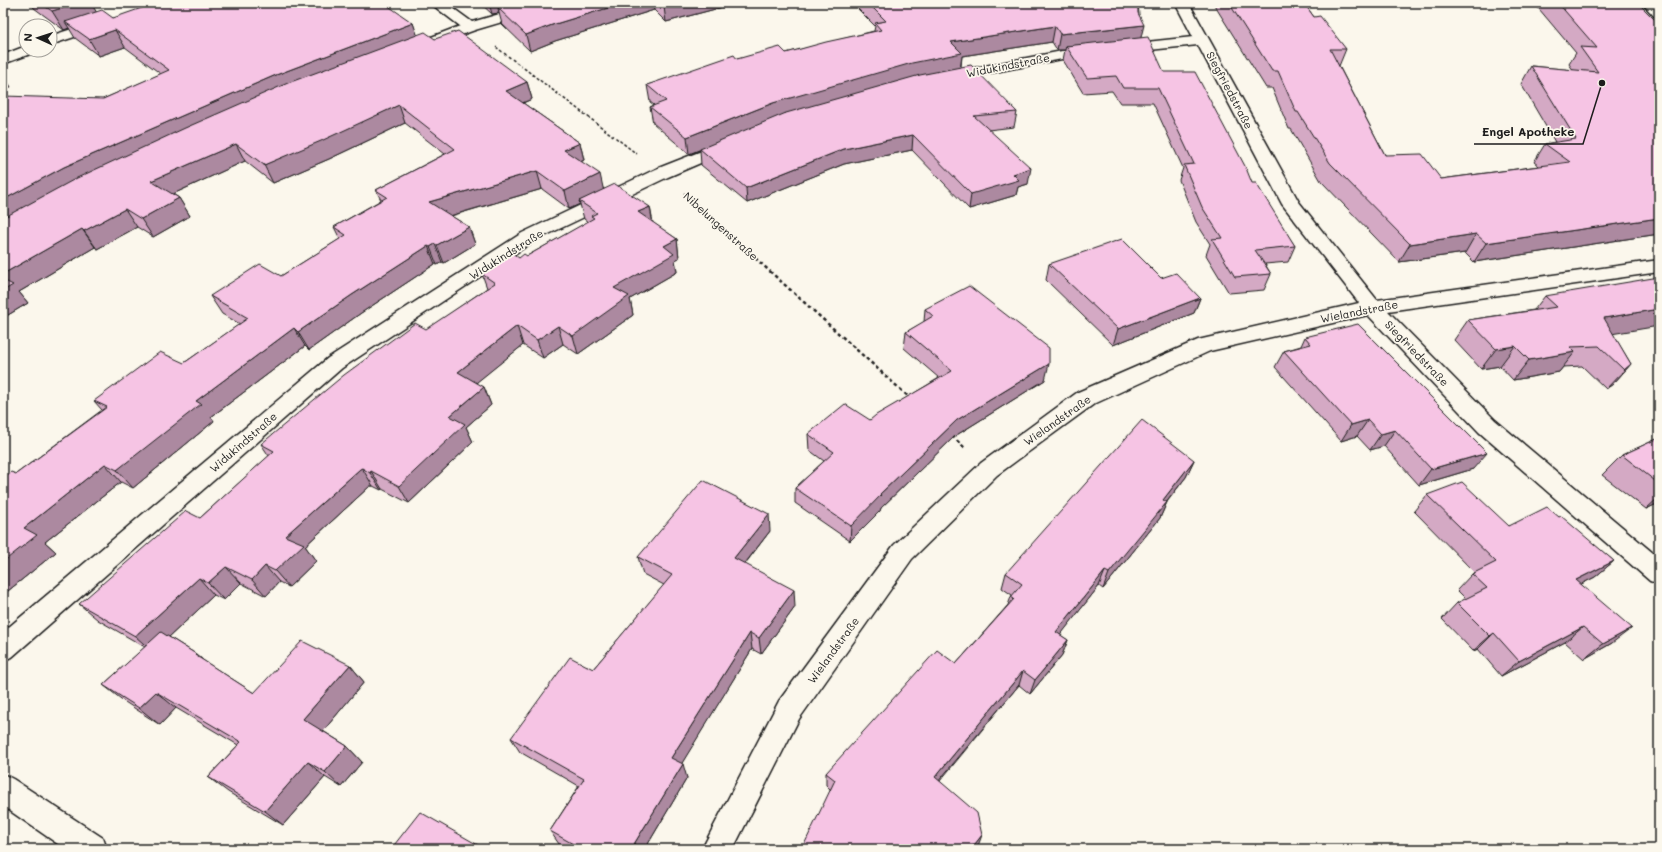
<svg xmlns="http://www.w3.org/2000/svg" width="1662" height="852" viewBox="0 0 1662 852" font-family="Mali,sans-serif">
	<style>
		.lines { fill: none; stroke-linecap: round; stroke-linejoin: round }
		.minor-casing { stroke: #1c1c1c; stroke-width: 3 }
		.major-casing { stroke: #1c1c1c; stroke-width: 3 }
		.path-far1 { stroke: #1c1c1c; stroke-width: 1.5; stroke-dasharray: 3 2; stroke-linecap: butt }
		.path { stroke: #1c1c1c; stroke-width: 2.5; stroke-dasharray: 3.5 3; stroke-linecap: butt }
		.minor { fill: #fbf7ec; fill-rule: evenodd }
		.major { fill: #fbf7ec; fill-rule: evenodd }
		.wall { fill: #d4a9c4; stroke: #1c1c1c }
		.shaded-wall { fill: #ac89a0; stroke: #1c1c1c }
		.building { fill: #f6c4e4; stroke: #1c1c1c }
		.labels { text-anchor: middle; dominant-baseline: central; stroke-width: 3.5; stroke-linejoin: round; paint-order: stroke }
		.street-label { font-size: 11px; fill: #1c1c1c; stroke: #fbf7ec }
		.leader { fill: none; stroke: #1c1c1c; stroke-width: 1.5 }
		.callout-dot { fill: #1c1c1c; stroke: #fbf7ec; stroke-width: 1.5 }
		.callout-label { font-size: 12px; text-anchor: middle; font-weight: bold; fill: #1c1c1c; stroke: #fbf7ec; stroke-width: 3.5; stroke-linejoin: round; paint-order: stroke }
	</style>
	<rect width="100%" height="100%" fill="#fbf7ec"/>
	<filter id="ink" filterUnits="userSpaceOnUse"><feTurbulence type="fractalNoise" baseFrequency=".025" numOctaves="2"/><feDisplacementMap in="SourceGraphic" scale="8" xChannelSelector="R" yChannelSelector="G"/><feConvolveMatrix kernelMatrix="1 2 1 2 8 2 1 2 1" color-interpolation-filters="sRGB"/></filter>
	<g filter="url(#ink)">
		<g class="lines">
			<g class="minor-casing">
				<g id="minor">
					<path d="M430,3H446L472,22L537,3H559L557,6L475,30L431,46L426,45L424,42L426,39L460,26Z"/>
					<path d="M1175,3H1189L1299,202L1377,300L1659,260V272L1388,311L1495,420L1659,558V584L1650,581L1479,432L1368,315L1210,351L1094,404L997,475L912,559L799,719L733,849H702L779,701L894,545L981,463L1078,392L1198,340L1359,303L1282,204L1198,45L1062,59L949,81L944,80L942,77L944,74L949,73L1062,51L1193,37Z"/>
					<path d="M100,20L105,21L107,24L105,27L50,45V36Z"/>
					<path d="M26,46V50H35L33,53L3,64V55Z"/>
					<path d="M727,141L733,143L735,146L733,149L668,177L534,241L342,368L12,657L3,660V632L328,358L522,233L656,169Z"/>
					<path d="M3,774L13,779L103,838L107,849H65L3,806Z"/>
				</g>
			</g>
			<g class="major-casing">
				<path id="major" d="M1642,3H1657L1659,5V17L1654,16Z"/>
			</g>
			<g class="path-far1">
				<path d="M496,47L637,154"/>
				<path d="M684,193L703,211"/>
			</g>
			<g class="path">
				<path d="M702,210L910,398"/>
				<path d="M952,436L966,449"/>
			</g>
			<use href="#minor" class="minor"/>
			<use href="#major" class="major"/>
		</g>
		<g class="wall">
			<path d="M31,3H91L96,12L113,18L413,23L417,35L435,39L527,82L532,99L523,103L580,143L584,160L581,162L604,189L650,207L653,223L677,239L679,258L675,260L677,272L630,299L633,315L578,354L563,344L543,358L523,345L475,383L484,387L491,405L466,427L473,442L409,503L382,489L381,490L373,486H370L305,546L316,561L289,587L279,582L266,596L241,583L224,600L214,595L169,637L196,654L204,661L254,693L350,665L364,682L323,731L347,746L362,762L341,787L325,777L283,825L228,792L208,777L238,745L176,708L160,725L125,702L103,685L145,647L98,620L79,604L200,518L269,456L261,444L487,288L482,274L519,258L527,256L588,222L584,219L580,204L569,209L542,189L451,216L469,227L475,244L444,263L442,262L437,265L435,264L361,313L309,350L305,346L211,417L214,421L133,488L121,482L45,542L56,552L3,595L16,474L102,410L94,401L184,363L240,324L222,314L210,296L281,276L340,239L334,227L381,200L376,190L445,154L405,123L329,159L273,183L245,161L173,194L179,198L190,216L153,237L137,227L97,249L95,247L19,292L28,303L3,318L103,99L161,74L125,47L99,56L75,38L69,28L64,30L34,8Z"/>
			<path d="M480,3H738L666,22L654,10L555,41L530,51L502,24L499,13L492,14Z"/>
			<path d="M852,3H1138L1141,38L1164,72L1252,183L1295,246L1288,262L1265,264L1271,274L1264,290L1229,293L1206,255L1210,244L1196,222L1179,180L1183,168L1153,103H1120L1112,91L1083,93L1063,60L1065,50H1057L1052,42L962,56L961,67L1017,112L1014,127L988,130L1028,184L1018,187L1016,195L969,209L912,150L844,164L747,203L701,165L700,150L689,154L653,123L650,107L654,105L650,102L647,85L737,59L786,53L874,31L875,26Z"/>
			<path d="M1213,3H1304L1314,17L1346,49L1339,66L1385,155L1441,179L1539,166L1534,162L1545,144L1555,142L1521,84L1531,66L1573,70L1569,64L1576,53L1534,3H1638L1659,234L1474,262L1465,253L1399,262L1321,181L1291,129H1289L1272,88H1266Z"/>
			<path d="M1049,264L1161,278L1200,298L1194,313L1113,345L1046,280Z"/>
			<path d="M1545,296L1613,334L1631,364L1613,384L1606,389L1582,366L1563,367L1559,372L1513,380L1500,366L1481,369L1454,340L1468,320L1534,310Z"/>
			<path d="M925,309L1045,380L955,436L881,508L880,511L850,541L795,503V488L824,461L809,450L808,434L870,420L939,378L904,348L906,332L924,322Z"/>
			<path d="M1305,337L1473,469L1419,485L1384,446L1370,450L1357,436L1341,441L1275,367L1284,351L1301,346Z"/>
			<path d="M1659,438V503L1646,509L1602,475L1622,455Z"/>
			<path d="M1194,460L1186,477L1167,502L1160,518L1103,589L1099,586L1060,635L1068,640L1062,655L1030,694L1019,685L940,781L978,846L830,789L826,785V773L956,664L1008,605L1011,597L1012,595L1002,588L1006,573Z"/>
			<path d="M1427,495L1509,526L1559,517L1614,561L1595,577L1581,584L1612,643L1584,659L1565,642L1501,676L1478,649L1473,651L1442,619L1457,603L1466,599L1457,590L1472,574L1475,573L1414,511Z"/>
			<path d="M770,531L745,564L795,607L761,654L752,649L681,764L687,778L645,849H568L559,844L550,831L579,786L520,752L511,738L593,669L664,585L643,574L638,557Z"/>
			<path d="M1659,720V725L1656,722Z"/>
		</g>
		<g class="shaded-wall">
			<path d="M79,3H91L100,18L65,22L69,28L64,30L52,11Z"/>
			<path d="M489,3H532L498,8L499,13L492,14Z"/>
			<path d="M624,3H653L654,10L555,41L530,51L526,35L552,25Z"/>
			<path d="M678,3H738L666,22L664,7Z"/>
			<path d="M413,23L419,40L3,225V200L64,167L276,75Z"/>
			<path d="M1144,25L1140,41L1066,46L1065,50H1057L1060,34Z"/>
			<path d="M1055,26L1052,42L962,56L960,70L774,120L689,154L687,137L773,103L951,42Z"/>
			<path d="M115,30L125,47L99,56L89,39Z"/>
			<path d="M3,75L11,87L3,90Z"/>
			<path d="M527,82L532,99L510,108L506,91Z"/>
			<path d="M399,105L405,123L329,159L273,183L264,165Z"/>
			<path d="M913,135L912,150L844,164L747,203L746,188L844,149Z"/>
			<path d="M580,143L584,160L568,168L564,150Z"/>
			<path d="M236,144L245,161L162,199L151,181Z"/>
			<path d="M1031,168L1028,184L1018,187L1016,195L969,209L971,194L1013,174Z"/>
			<path d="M537,171L542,189L436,220L429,202Z"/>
			<path d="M600,174L604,192L579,201L580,204L569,209L565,191Z"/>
			<path d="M179,198L190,216L153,237L141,219Z"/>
			<path d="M650,207L653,225L638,212Z"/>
			<path d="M125,209L137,227L97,249L84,231Z"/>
			<path d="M1659,218V234L1474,262L1486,243Z"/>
			<path d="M469,227L475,244L444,263L437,245Z"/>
			<path d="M82,229L95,247L19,292L28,303L3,318V274Z"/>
			<path d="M1476,234L1465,253L1399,262L1410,244Z"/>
			<path d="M677,239L679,258L675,260L677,272L630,299L633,315L578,354L573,336L614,288L664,246Z"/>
			<path d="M435,244L442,262L437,265L430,247Z"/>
			<path d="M428,246L435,264L361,313L309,350L298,332L352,295Z"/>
			<path d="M1200,298L1194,313L1113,345L1118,329Z"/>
			<path d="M1659,309V326L1587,338L1604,318Z"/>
			<path d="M517,326L523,345L466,391L458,372Z"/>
			<path d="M558,326L563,344L543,358L537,340Z"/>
			<path d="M294,328L305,346L211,417L214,421L133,488L117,470L196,401Z"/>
			<path d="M1515,346L1500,366L1481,369L1496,349Z"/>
			<path d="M1575,352L1559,372L1513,380L1529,360Z"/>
			<path d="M1049,364L1045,380L955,436L881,508L880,511L850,541L851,526L880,494L957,420Z"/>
			<path d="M1631,364L1613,384L1606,389L1624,370Z"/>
			<path d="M484,387L491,405L466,427L473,442L409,503L399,486L450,416Z"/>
			<path d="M1368,420L1357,436L1341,441L1351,425Z"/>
			<path d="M1395,430L1384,446L1370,450L1381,434Z"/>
			<path d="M1487,453L1473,469L1419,485L1431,469Z"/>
			<path d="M1194,460L1186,477L1161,509L1167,502L1160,518L1103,589L1109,573L1163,500Z"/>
			<path d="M105,464L121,482L45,542L56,552L3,595V562L24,528Z"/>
			<path d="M362,468L373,486H370L305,546L316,561L289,587L275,571L285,536L360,469Z"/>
			<path d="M371,471L382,489L381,490L370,473Z"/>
			<path d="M1659,497V503L1646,509Z"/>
			<path d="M769,514L770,531L736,575L734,558Z"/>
			<path d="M1614,561L1595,577L1558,596L1576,580Z"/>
			<path d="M265,566L279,582L266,596L252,580Z"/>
			<path d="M226,567L241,583L224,600L208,583Z"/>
			<path d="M1105,571L1099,586L1051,647L1056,632Z"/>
			<path d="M199,578L214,595L153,652L135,636Z"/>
			<path d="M794,590L795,607L761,654L759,638Z"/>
			<path d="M1583,627L1565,642L1501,676L1519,661Z"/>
			<path d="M1632,628L1612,643L1584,659L1603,644Z"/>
			<path d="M750,633L752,649L676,773L671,758Z"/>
			<path d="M1494,633L1478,649L1473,651L1490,636Z"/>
			<path d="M1068,640L1062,655L1030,694L1035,680Z"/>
			<path d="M196,654L215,671L195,655Z"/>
			<path d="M350,665L364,682L319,736L303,719Z"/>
			<path d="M1023,671L1019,685L932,789L935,777Z"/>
			<path d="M156,692L176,708L160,725L139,708Z"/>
			<path d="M347,746L362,762L341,787L325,772Z"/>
			<path d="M308,762L325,777L283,825L265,811Z"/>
			<path d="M683,764L687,778L645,849H631Z"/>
			<path d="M982,835L978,846L976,849H971Z"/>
		</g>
		<g class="building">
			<path d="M40,3H79L52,11Z"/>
			<path d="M156,3H384L413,23L276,75L64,167L3,200V96L103,99L169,70L115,30L89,39L65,22L102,10L113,18Z"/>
			<path d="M517,3H624L552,25L526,35L498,8Z"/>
			<path d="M661,3H678L664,7Z"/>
			<path d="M868,3H1138V13L1144,25L1060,34L1055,26L951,42L962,53L912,63L773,103L687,137L650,107L666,101L647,85L734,55L737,59L780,47L786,53L826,42L881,30L875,23L886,21Z"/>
			<path d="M1229,3H1304L1314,17L1320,16L1346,49H1330L1385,155L1422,154L1441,179L1570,162L1545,144L1576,139L1531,66L1598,72L1580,47L1597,48L1558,3H1638L1659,24V218L1486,243L1476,234L1410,244L1330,163L1298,112H1296L1278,71H1272Z"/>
			<path d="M458,31L527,82L506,91L580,143L564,150L600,174L565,191L537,171L429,202L469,227L437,245L435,244L430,247L428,246L352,295L298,332L294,328L196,401L201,404L117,470L105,464L24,528L37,535L3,562V478L11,472L16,474L107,407L94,401L160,352L184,363L248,318L210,296L260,264L281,276L346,235L334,227L387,197L376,190L455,149L399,105L321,141L264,165L236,144L151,181L179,198L141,219L125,209L84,231L82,229L3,274V218L77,178L185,128L288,83L425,32L435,39Z"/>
			<path d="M1148,37L1164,72H1195L1246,168L1252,183H1256L1295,246L1255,250L1271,274L1235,277L1212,239L1222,238L1202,207L1184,165L1194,164L1158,88H1123L1116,76L1087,78L1066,46Z"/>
			<path d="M971,65L1017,112L974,116L1031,168L1013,174L1019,180L971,194L913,135L844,149L746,188L700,149L786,113L920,75Z"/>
			<path d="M615,184L650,207L638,212L677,239L664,246L674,254L614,288L629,296L573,336L558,326L537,340L517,326L458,372L484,387L450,416L465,424L399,486L371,471L370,473L362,468L360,469L285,536L304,544L275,571L265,566L252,580L226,567L208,583L199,578L135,636L79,604L186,511L200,518L274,451L261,444L344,375L415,323L426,329L495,283L482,274L511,252L519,258L524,254L527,256L594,218L591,216L597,213L579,201Z"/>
			<path d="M1122,239L1161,278L1176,273L1200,298L1118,329L1049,264Z"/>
			<path d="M1659,277V309L1604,318L1631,364L1624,370L1599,346L1570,347L1575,352L1529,360L1515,346L1496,349L1468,320L1557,307L1545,296Z"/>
			<path d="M3,280L13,285L3,291Z"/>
			<path d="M969,286L1049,348V364L957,420L880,494L881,495L851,526L795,488L834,452L808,434L845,404L870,420L876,415L952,371L906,332L933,316L925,309Z"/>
			<path d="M1358,324L1487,453L1431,469L1395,430L1381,434L1368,420L1351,425L1284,351L1311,344L1305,337Z"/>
			<path d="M1142,420L1194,460L1163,500L1167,502L1109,573L1105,571L1056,632L1068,640L1035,680L1023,671L935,777L977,813L982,835L971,849H802L835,780L826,773L937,650L956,664L1014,599L1011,597L1022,584L1006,573Z"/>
			<path d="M1659,438V484L1622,455Z"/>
			<path d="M703,480L769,514L734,558L794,590L759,638L750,633L671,758L683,764L631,849H582L550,831L584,779L511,738L570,657L593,669L672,575L638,557Z"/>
			<path d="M1462,482L1509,526L1547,507L1559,517L1561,516L1614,561L1576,580L1632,628L1603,644L1583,627L1519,661L1494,633L1490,636L1457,603L1487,588L1472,574L1496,562L1427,495Z"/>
			<path d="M161,632L196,654L195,655L254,693L302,641L350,665L303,719L347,746L325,772L308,762L265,811L208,777L241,742L156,692L139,708L103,685Z"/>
			<path d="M420,812L485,849H391Z"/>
		</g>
	</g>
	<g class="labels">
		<g class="street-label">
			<text transform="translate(1008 65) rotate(-11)">Widukindstraße</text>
			<text transform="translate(1230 90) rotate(62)">Siegfriedstraße</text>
			<text transform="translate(721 226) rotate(42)">Nibelungenstraße</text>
			<text transform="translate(506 254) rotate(-32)">Widukindstraße</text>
			<text transform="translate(1359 311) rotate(-11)">Wielandstraße</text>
			<text transform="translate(1417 353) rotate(46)">Siegfriedstraße</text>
			<text transform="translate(1057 420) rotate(-35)">Wielandstraße</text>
			<text transform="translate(243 442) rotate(-41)">Widukindstraße</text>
			<text transform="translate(833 650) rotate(-54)">Wielandstraße</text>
		</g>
	</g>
	<path class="leader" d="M1602 83L1583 144H1474"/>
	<circle class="callout-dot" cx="1602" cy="83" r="4"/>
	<g class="callout-label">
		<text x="1528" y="136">Engel Apotheke</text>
	</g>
	<rect width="1662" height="852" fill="none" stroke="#fbf7ec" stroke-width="16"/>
	<rect x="8" y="8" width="1646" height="836" fill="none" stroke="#1c1c1c" stroke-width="1.5" filter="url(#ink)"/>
	<g transform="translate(38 38) rotate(273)"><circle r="19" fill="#fbf7ec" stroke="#a29f99"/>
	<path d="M0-3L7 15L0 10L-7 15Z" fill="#1c1c1c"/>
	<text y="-6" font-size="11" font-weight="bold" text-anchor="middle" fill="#1c1c1c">N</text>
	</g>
</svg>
